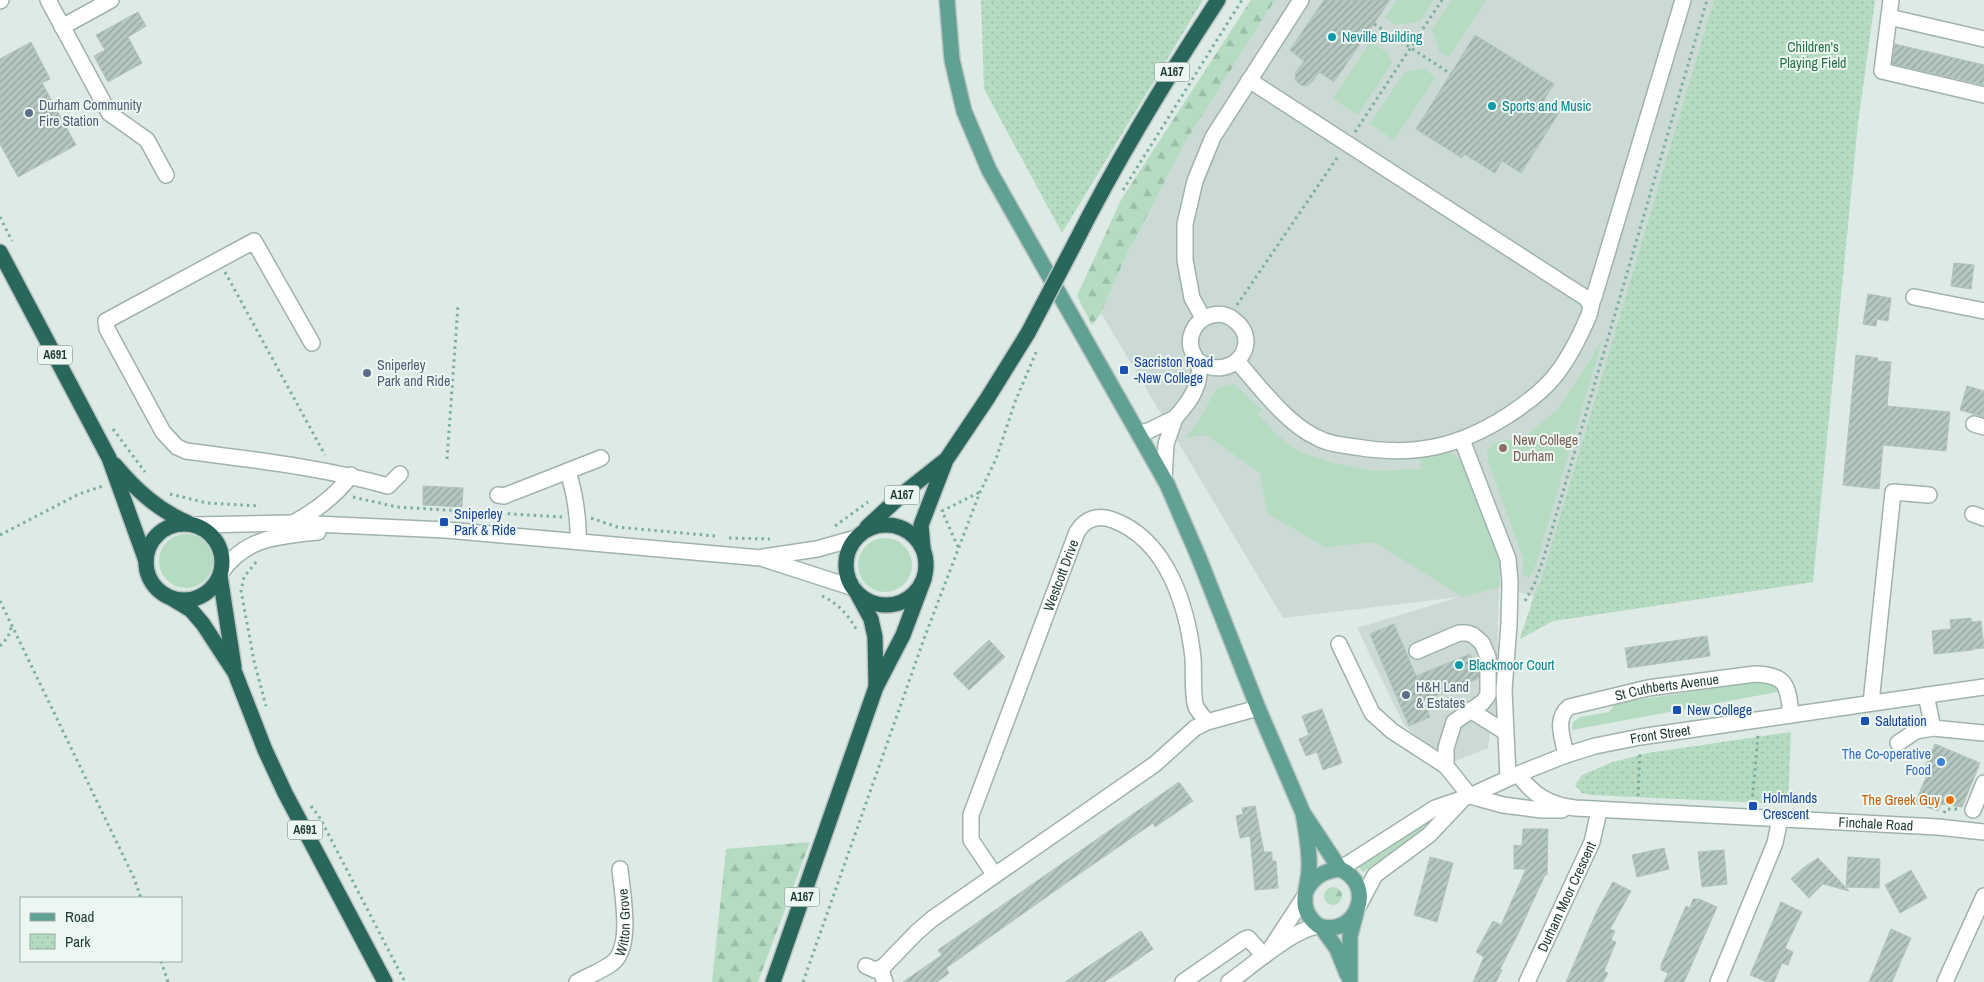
<svg xmlns="http://www.w3.org/2000/svg" width="1984" height="982" viewBox="0 0 1984 982" font-family="'Archivo Narrow',sans-serif">
	<style>
		.built { fill: #cbdad4 }
		.grass { fill: #b5dcc1 }
		.forest { fill: url(#forest-firs) }
		.park { fill: url(#park-dots) }
		.building { fill: url(#building-hatch); stroke: #b0c3bc }
		.lines { fill: none; stroke-linecap: round; stroke-linejoin: round }
		.minor-casing { stroke: #a0b2ac; stroke-width: 18 }
		.major-casing { stroke: #bcc4c2; stroke-width: 18 }
		.highway-casing { stroke: #bcc4c2; stroke-width: 18 }
		.path { stroke: #7cafa1; stroke-width: 3; stroke-dasharray: 2.5 4; stroke-linecap: butt }
		.minor { stroke: #fff; stroke-width: 15 }
		.major { stroke: #60a193; stroke-width: 15 }
		.highway { stroke: #29665c; stroke-width: 15 }
		.highway-bridge-casing { stroke: #bcc4c2; stroke-width: 18; stroke-linecap: butt }
		.highway-bridge { stroke: #29665c; stroke-width: 15 }
		.culture-dot { fill: #0f9aa8; stroke: #edf7f2; stroke-width: 2 }
		.service-dot { fill: #5c6f8a; stroke: #edf7f2; stroke-width: 2 }
		.transit-dot { fill: #1a4fb4; stroke: #edf7f2; stroke-width: 2 }
		.education-dot { fill: #8d6e63; stroke: #edf7f2; stroke-width: 2 }
		.shop-dot { fill: #3f7fe0; stroke: #edf7f2; stroke-width: 2 }
		.food-dot { fill: #e8710a; stroke: #edf7f2; stroke-width: 2 }
		.labels { text-anchor: middle; dominant-baseline: central; stroke-width: 4; stroke-linejoin: round; paint-order: stroke }
		.shield { fill: #edf7f2; stroke: #5c736c; stroke-width: 1 }
		.shield-label { font-size: 12px; font-weight: bold; fill: #1e3a33 }
		.culture-label { font-size: 14px; fill: #0d838f; stroke: #edf7f2; text-anchor: start }
		.park-label { font-size: 14px; fill: #287147; stroke: #edf7f2 }
		.service-label { font-size: 14px; fill: #4e5e75; stroke: #edf7f2; text-anchor: start }
		.transit-label { font-size: 14px; fill: #164399; stroke: #edf7f2; text-anchor: start }
		.education-label { font-size: 14px; fill: #785e54; stroke: #edf7f2; text-anchor: start }
		.street-label { font-size: 14px; fill: #1e3a33; stroke: #edf7f2 }
		.shop-label { font-size: 14px; fill: #366cbe; stroke: #edf7f2; text-anchor: end }
		.food-label { font-size: 14px; fill: #c56008; stroke: #edf7f2; text-anchor: end }
	</style>
	<defs>
		<pattern id="forest-firs" width="22" height="20" patternUnits="userSpaceOnUse" patternTransform="scale(1.25)"><rect width="22" height="20" fill="#b5dcc1"/><path d="M5 1l3.5 6h-7zM16 11l3.5 6h-7z" fill="#9bbea6"/></pattern>
		<pattern id="park-dots" width="8" height="8" patternUnits="userSpaceOnUse" patternTransform="scale(1.25)"><rect width="8" height="8" fill="#b5dcc1"/><path d="M2 2h.1M6 6h.1" fill="none" stroke="#9bbea6" stroke-width="1.8" stroke-linecap="round"/></pattern>
		<pattern id="building-hatch" width="6" height="6" patternUnits="userSpaceOnUse" patternTransform="scale(1.25)"><rect width="6" height="6" fill="#b5c7c1"/><path d="M-1 1l2-2M0 6l6-6M5 7l2-2" fill="none" stroke="#93a39d"/></pattern>
	</defs>
	<rect width="100%" height="100%" fill="#ddeae5"/>
	<path class="built" d="M1275,0H1714L1691,80L1813,582L1553,621L1520,639L1534,596L1499,587L1496,715L1492,718L1488,748L1443,766L1438,755L1404,725L1357,628L1459,597L1283,618L1101,313L1125,258L1186,141Z"/>
	<g class="grass">
		<path d="M1397,0H1434L1420,21L1396,25L1385,18Z"/>
		<path d="M1452,0H1486L1449,57L1439,51L1432,30Z"/>
		<path d="M1370,42L1387,52L1392,63L1358,115L1333,99Z"/>
		<path d="M1424,69L1436,77L1394,140L1370,124L1405,72Z"/>
		<path d="M1602,341L1536,564L1529,578L1522,574L1524,560L1489,464L1487,450L1496,442L1524,438L1559,408Z"/>
		<path d="M1234,384L1262,410L1258,414L1278,436L1300,452L1333,463L1374,471L1421,469L1420,457L1450,452L1462,461L1500,551L1499,587L1463,597L1375,542L1325,547L1267,513L1260,473L1206,435L1186,438L1200,419L1216,389Z"/>
		<circle cx="186" cy="561" r="27"/>
		<circle cx="885" cy="565" r="27"/>
		<path d="M1757,682L1769,683L1783,691L1572,730L1573,722L1580,717L1609,712L1616,703Z"/>
		<path d="M1427,819L1431,824L1363,872L1359,867Z"/>
	</g>
	<g class="forest">
		<path d="M1251,0H1275L1186,141L1125,258L1101,313L1092,325L1077,296L1121,200Z"/>
		<path d="M810,842L758,982H712L726,849Z"/>
		<circle cx="1333" cy="896" r="9"/>
	</g>
	<g class="park">
		<path d="M981,0H1203L1062,233L984,89Z"/>
		<path d="M1714,0H1875L1858,123L1813,582L1553,621L1520,639L1534,596L1541,581Z"/>
		<path d="M1791,732L1788,804L1591,795L1582,793L1575,785L1582,775L1613,762L1648,753Z"/>
	</g>
	<g class="building">
		<path d="M1324,0H1390L1334,82L1319,72L1312,82L1306,86L1300,85L1295,79L1296,72L1304,61L1290,50Z"/>
		<path d="M138,12L146,26L128,37L142,63L108,82L94,56L105,50L96,35Z"/>
		<path d="M1475,35L1554,84L1544,100L1560,111L1521,173L1502,161L1495,173L1464,154L1462,158L1416,129Z"/>
		<path d="M31,42L50,79L42,83L76,145L18,177L0,144V59Z"/>
		<path d="M1895,44L1984,65V85L1892,64Z"/>
		<path d="M1954,263L1974,265L1971,289L1951,286Z"/>
		<path d="M1868,294L1891,298L1888,321L1877,319L1876,326L1863,324Z"/>
		<path d="M1856,355L1878,358L1877,361L1891,362L1887,406L1950,412L1946,451L1883,445L1879,489L1843,485Z"/>
		<path d="M1967,386L1984,391V417L1960,410Z"/>
		<path d="M423,486L463,488L462,507L423,505Z"/>
		<path d="M1971,618L1972,622L1981,621L1984,648L1973,649V650L1934,654L1932,631L1951,629L1950,620Z"/>
		<path d="M1394,624L1416,676L1470,654L1479,674V678L1423,701L1430,717L1409,726L1370,634Z"/>
		<path d="M1707,636L1710,656L1628,668L1625,648Z"/>
		<path d="M989,640L1005,657L969,690L953,674Z"/>
		<path d="M1322,709L1342,763L1323,770L1317,752L1306,756L1299,739L1309,735L1302,716Z"/>
		<path d="M1935,744L1980,763L1962,807L1941,804L1938,811L1915,803L1928,773L1923,771Z"/>
		<path d="M1179,782L1193,801L1155,827L1153,823L1069,881L946,968L949,973L937,982H903L942,955L938,950Z"/>
		<path d="M1255,806L1264,852H1272V861H1276L1278,888L1255,890L1250,836L1240,838L1236,816L1243,814L1242,808Z"/>
		<path d="M1523,829H1548L1547,875H1545L1517,936L1500,969L1502,970L1496,982H1473L1484,957L1476,952L1493,921L1501,925L1526,869H1514V845L1522,846Z"/>
		<path d="M1664,848L1669,869L1637,877L1632,855Z"/>
		<path d="M1724,850L1727,884L1702,887L1698,852Z"/>
		<path d="M1430,857L1453,863L1437,922L1414,915Z"/>
		<path d="M1848,857L1880,859L1879,888L1846,887Z"/>
		<path d="M1818,858L1849,891L1823,884L1809,898L1791,879L1803,868Z"/>
		<path d="M1911,870L1927,898L1900,913L1885,885Z"/>
		<path d="M1613,882L1631,891L1610,929L1615,931L1611,940L1616,942L1604,971L1608,973L1603,982H1566L1597,911Z"/>
		<path d="M1693,899H1699L1717,907L1684,982H1664L1668,973L1661,970V965L1686,906L1690,908Z"/>
		<path d="M1781,902L1802,912L1785,948L1793,952L1788,965L1782,963L1774,982H1767L1750,975Z"/>
		<path d="M1891,929L1911,938L1892,982H1869Z"/>
		<path d="M1141,931L1153,949L1127,967L1104,982H1065Z"/>
	</g>
	<g class="lines">
		<g class="minor-casing">
			<g id="minor">
				<path d="M48,0L109,113L147,140L166,175"/>
				<path d="M1891,0L1882,71L1984,95"/>
				<path d="M0,1L1,0"/>
				<path d="M1889,17L1984,39"/>
				<path d="M62,27L111,0"/>
				<path d="M1249,80L1564,284L1586,298L1590,304"/>
				<path d="M1914,297L1984,311"/>
				<path d="M1203,318L1192,298L1185,260V224L1195,181L1213,137L1301,0"/>
				<path d="M312,343L254,241L106,321L107,329L163,432L177,447L186,451C254,460 322,467 388,486L400,474"/>
				<path d="M1237,361C1258,385 1287,424 1316,437C1328,444 1342,445 1356,447C1414,457 1458,447 1507,416C1524,405 1541,393 1554,377C1569,359 1580,336 1589,315C1591,308 1591,303 1594,297L1683,0"/>
				<path d="M1175,418C1186,406 1198,391 1199,374C1201,364 1197,362 1193,353C1186,339 1194,321 1209,316C1218,313 1227,314 1234,320C1264,342 1232,383 1200,362"/>
				<path d="M1974,424L1984,427"/>
				<path d="M1139,433L1148,431L1175,418L1166,444L1164,479"/>
				<path d="M1462,440L1508,559L1510,582L1509,624L1504,690L1508,778"/>
				<path d="M568,471C575,495 579,516 578,541"/>
				<path d="M498,495L504,496L601,458"/>
				<path d="M1973,514L1984,518"/>
				<path d="M293,523C315,511 336,496 351,475"/>
				<path d="M195,525L293,523L446,530L761,558L854,588"/>
				<path d="M763,557L817,549L856,538"/>
				<path d="M222,571C247,537 279,536 318,532"/>
				<path d="M1339,644L1372,713L1392,731L1446,766L1470,796L1503,805L1541,810H1562"/>
				<path d="M1417,651L1459,633H1467L1473,635L1482,643L1488,657V695L1483,702L1454,722L1446,748V766"/>
				<path d="M1926,695L1933,728L1984,733"/>
				<path d="M1871,703L1893,492L1929,495"/>
				<path d="M1470,710L1505,732"/>
				<path d="M1898,743L1916,731L1933,728"/>
				<path id="s1" d="M1566,755C1563,738 1554,719 1569,707L1648,688L1755,674C1787,675 1788,686 1791,715"/>
				<path id="s2" d="M1518,774C1533,795 1549,805 1575,808L1938,827L1984,832"/>
				<path d="M1973,810L1984,783"/>
				<path id="s3" d="M1340,869L1435,808L1470,796L1518,774L1566,755L1595,746L1640,737L1984,687"/>
				<path id="s4" d="M994,874L971,840V815L1077,532C1085,519 1098,514 1113,520C1167,540 1187,605 1193,658C1194,670 1192,697 1196,707C1199,712 1204,718 1207,722"/>
				<path d="M1359,905L1375,875L1429,835L1461,801"/>
				<path d="M1271,948L1305,896"/>
				<path d="M866,966L875,970L883,967L917,932L932,919L1155,764L1195,728L1207,722L1258,708"/>
				<path d="M883,967L882,974L885,982"/>
				<path id="s5" d="M577,982C588,976 601,971 611,964C634,949 622,893 620,869"/>
				<path d="M1183,982L1245,939L1248,938L1264,956"/>
				<path d="M1229,982C1251,967 1294,928 1319,926"/>
				<path id="s6" d="M1527,982L1592,842L1599,811"/>
				<path d="M1718,982L1775,843L1780,819"/>
				<path d="M1945,982L1984,896"/>
			</g>
		</g>
		<g class="major-casing">
			<g id="major">
				<path d="M947,0L952,60L964,111L989,170L1167,484L1199,558L1258,708L1303,813L1340,869C1377,885 1356,938 1319,926C1312,921 1306,913 1305,904C1304,892 1309,880 1309,868C1310,850 1306,832 1303,813"/>
				<path d="M1307,889C1315,876 1324,871 1340,869"/>
				<path d="M1322,928L1337,949L1347,974"/>
				<path d="M1350,981V936L1356,913"/>
			</g>
		</g>
		<g class="highway-casing">
			<g id="highway">
				<path d="M1074,245C1117,160 1166,79 1218,0"/>
				<path d="M0,252L109,458L146,561"/>
				<path d="M115,465C136,490 158,510 188,523"/>
				<circle cx="184" cy="562" r="38"/>
				<circle cx="886" cy="565" r="40"/>
				<path d="M867,527L905,492L944,461"/>
				<path d="M923,548L921,525L946,460L987,399L1028,333"/>
				<path d="M220,576L234,667"/>
				<path d="M858,595L871,619L875,637L876,686"/>
				<path d="M173,599L191,610L203,624L235,673L265,750L285,793L385,982"/>
				<path d="M773,982L876,687L903,635L924,579"/>
			</g>
		</g>
		<g class="path">
			<path d="M1374,24L1451,74"/>
			<path d="M1355,132L1442,0"/>
			<path d="M1123,190L1242,0"/>
			<path d="M0,217L12,241"/>
			<path d="M225,272L325,455"/>
			<path d="M1237,305L1339,155"/>
			<path d="M113,429L145,472"/>
			<path d="M447,459L458,305"/>
			<path d="M170,494L207,503L260,506"/>
			<path d="M353,497L397,507L562,517"/>
			<path d="M591,518L617,527L715,536"/>
			<path d="M835,526L868,502"/>
			<path d="M0,535L79,494L103,486"/>
			<path d="M729,538L770,539"/>
			<path d="M958,547L942,511L980,492"/>
			<path d="M256,562L244,577L241,591L254,661L266,706"/>
			<path d="M822,596C837,603 848,614 856,629"/>
			<path d="M0,601L134,878L141,898"/>
			<path d="M1525,601L1534,585L1543,560L1707,0"/>
			<path d="M0,646L8,637L12,625"/>
			<path d="M1638,796L1640,752"/>
			<path d="M1752,803L1758,735"/>
			<path d="M311,806L320,818L405,982"/>
			<path d="M1944,813L1946,809H1960"/>
			<path d="M161,961L168,982"/>
			<path d="M803,982L925,636L980,492L996,459L1015,402L1037,350"/>
		</g>
		<use href="#minor" class="minor"/>
		<use href="#major" class="major"/>
		<use href="#highway" class="highway"/>
		<g class="highway-bridge-casing">
			<path id="highway-bridge" d="M1028,333L1074,245"/>
		</g>
		<use href="#highway-bridge" class="highway-bridge"/>
	</g>
	<g class="culture-dot">
		<circle cx="1332" cy="37" r="5"/>
		<circle cx="1492" cy="106" r="5"/>
		<circle cx="1459" cy="665" r="5"/>
	</g>
	<g class="service-dot">
		<circle cx="29" cy="113" r="5"/>
		<circle cx="367" cy="373" r="5"/>
		<circle cx="1406" cy="695" r="5"/>
	</g>
	<g class="transit-dot">
		<rect x="1119" y="365" width="10" height="10" rx="2.5"/>
		<rect x="439" y="517" width="10" height="10" rx="2.5"/>
		<rect x="1672" y="705" width="10" height="10" rx="2.5"/>
		<rect x="1860" y="716" width="10" height="10" rx="2.5"/>
		<rect x="1748" y="801" width="10" height="10" rx="2.5"/>
	</g>
	<circle class="education-dot" cx="1503" cy="448" r="5"/>
	<circle class="shop-dot" cx="1941" cy="762" r="5"/>
	<circle class="food-dot" cx="1950" cy="800" r="5"/>
	<g class="labels">
		<g class="shield">
			<rect x="1154.5" y="62.5" width="35" height="19" rx="4"/>
			<rect x="37.5" y="345.5" width="35" height="19" rx="4"/>
			<rect x="884.5" y="485.5" width="35" height="19" rx="4"/>
			<rect x="287.5" y="820.5" width="35" height="19" rx="4"/>
			<rect x="784.5" y="887.5" width="35" height="19" rx="4"/>
		</g>
		<g class="shield-label">
			<text x="1172" y="72">A167</text>
			<text x="55" y="355">A691</text>
			<text x="902" y="495">A167</text>
			<text x="305" y="830">A691</text>
			<text x="802" y="897">A167</text>
		</g>
		<g class="culture-label">
			<text x="1342" y="37">Neville Building</text>
			<text x="1502" y="106">Sports and Music</text>
			<text x="1469" y="665">Blackmoor Court</text>
		</g>
		<g class="park-label">
			<text x="1813" y="47">Children's<tspan x="1813" dy="16">Playing Field</tspan></text>
		</g>
		<g class="service-label">
			<text x="39" y="105">Durham Community<tspan x="39" dy="16">Fire Station</tspan></text>
			<text x="377" y="365">Sniperley<tspan x="377" dy="16">Park and Ride</tspan></text>
			<text x="1416" y="687">H&amp;H Land<tspan x="1416" dy="16">&amp; Estates</tspan></text>
		</g>
		<g class="transit-label">
			<text x="1134" y="362">Sacriston Road<tspan x="1134" dy="16">-New College</tspan></text>
			<text x="454" y="514">Sniperley<tspan x="454" dy="16">Park &amp; Ride</tspan></text>
			<text x="1687" y="710">New College</text>
			<text x="1875" y="721">Salutation</text>
			<text x="1763" y="798">Holmlands<tspan x="1763" dy="16">Crescent</tspan></text>
		</g>
		<g class="education-label">
			<text x="1513" y="440">New College<tspan x="1513" dy="16">Durham</tspan></text>
		</g>
		<g class="street-label">
			<text stroke="none"><textPath href="#s4" startOffset="322">Westcott Drive</textPath></text>
			<text stroke="none"><textPath href="#s1" startOffset="151">St Cuthberts Avenue</textPath></text>
			<text stroke="none"><textPath href="#s3" startOffset="351">Front Street</textPath></text>
			<text stroke="none"><textPath href="#s2" startOffset="370">Finchale Road</textPath></text>
			<text stroke="none"><textPath href="#s6" startOffset="94">Durham Moor Crescent</textPath></text>
			<text stroke="none"><textPath href="#s5" startOffset="84">Witton Grove</textPath></text>
		</g>
		<g class="shop-label">
			<text x="1931" y="754">The Co-operative<tspan x="1931" dy="16">Food</tspan></text>
		</g>
		<g class="food-label">
			<text x="1940" y="800">The Greek Guy</text>
		</g>
	</g>
	<rect x="20" y="897" width="162" height="65" fill="#edf7f2" stroke="#9aaba6"/>
	<rect x="30" y="913" width="25" height="8" fill="#60a193" stroke="#9aaba6"/>
	<text x="65" y="922" font-size="15" fill="#1e3a33">Road</text>
	<rect x="30" y="934" width="25" height="15" fill="url(#park-dots)" stroke="#9aaba6"/>
	<text x="65" y="947" font-size="15" fill="#1e3a33">Park</text>
</svg>
